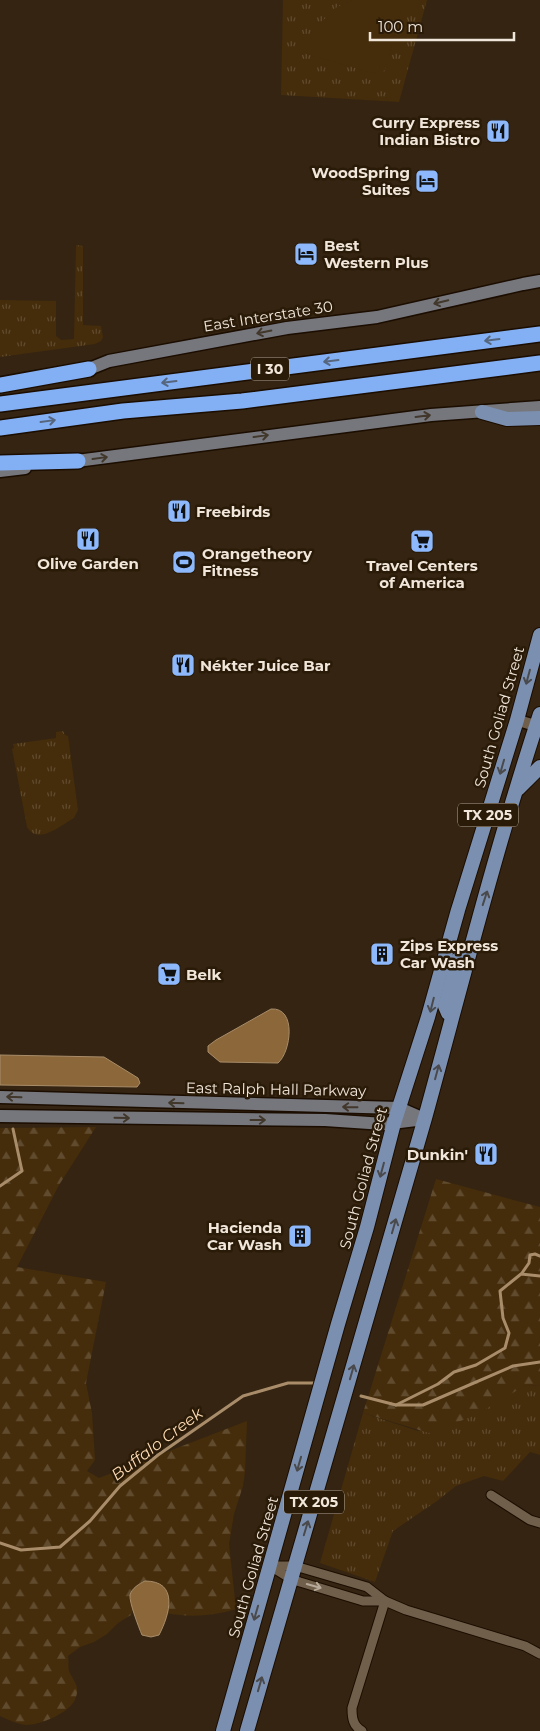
<svg xmlns="http://www.w3.org/2000/svg" width="540" height="1731" viewBox="0 0 540 1731" font-family="Montserrat,sans-serif">
	<style>
		.grass { fill: url(#grass-tufts) }
		.forest { fill: url(#forest-firs) }
		.pitch { fill: #452c0b }
		.water { fill: #8b673a; stroke: #a98d6a }
		.lines { fill: none; stroke-linecap: round; stroke-linejoin: round }
		.stream { stroke: #a98d6a; stroke-width: 3 }
		.minor-casing { stroke: #1b0d00; stroke-width: 11 }
		.tertiary-casing { stroke: #1b0d00; stroke-width: 14 }
		.secondary-casing { stroke: #1b0d00; stroke-width: 15 }
		.primary-casing { stroke: #1b0d00; stroke-width: 16 }
		.motorway-casing { stroke: #1b0d00; stroke-width: 18 }
		.minor { stroke: #705f4a; stroke-width: 9 }
		.tertiary { stroke: #705f4a; stroke-width: 11 }
		.secondary { stroke: #76777d; stroke-width: 12 }
		.primary { stroke: #7b90b1; stroke-width: 14 }
		.motorway { stroke: #83b0f5; stroke-width: 15 }
		.oneway { stroke: #41372b }
		.oneway2 { stroke: #56667e }
		.oneway3 { stroke: #4a4a4c }
		.oneway4 { stroke: #b6a999 }
		.labels { text-anchor: middle; dominant-baseline: central; stroke-width: 5; stroke-linejoin: round; paint-order: stroke }
		.shield { fill: #2a1b08; stroke: #b5a99b; stroke-width: 1 }
		.shield-label { font-size: 14px; font-weight: bold; fill: #f0e6da }
		.poi-label { font-size: 15px; font-weight: bold; fill: #f0e6da; stroke: #2a1b08; text-anchor: start }
		.street-label { font-size: 15px; fill: #f0e6da; stroke: #2a1b08 }
		.water-label { font-size: 16px; font-style: italic; fill: #fcdab3; stroke: #2a1b08 }
	</style>
	<defs>
		<pattern id="grass-tufts" width="24" height="20" patternUnits="userSpaceOnUse" patternTransform="scale(1.25)"><rect width="24" height="20" fill="#452c0b"/><path d="M3 7l-1-3M5 7V3M7 7l1-3M15 17l-1-3M17 17v-4M19 17l1-3" fill="none" stroke="#604b2e"/></pattern>
		<pattern id="forest-firs" width="22" height="20" patternUnits="userSpaceOnUse" patternTransform="scale(1.25)"><rect width="22" height="20" fill="#452c0b"/><path d="M5 1l3.5 6h-7zM16 11l3.5 6h-7z" fill="#604b2e"/></pattern>
	</defs>
	<rect width="100%" height="100%" fill="#342411"/>
	<g class="grass">
		<path d="M283,0H427L399,102L281,95Z"/>
		<path d="M76,245L83,246V325L101,326L103,337L101,341L95,344L0,357V300L56,301V336L61,340L74,339Z"/>
		<path d="M63,731L65,735L68,736L78,810L74,818C61,825 38,846 27,827L12,749L14,748L13,744L56,738V732Z"/>
		<path d="M526,1385L540,1386V1455L530,1452L503,1481L484,1476L456,1486L437,1501L393,1531L375,1582L320,1563L363,1413L418,1431L511,1393Z"/>
	</g>
	<g class="forest">
		<path d="M96,1127L59,1185L17,1267L106,1282L86,1383L92,1413L95,1460L87,1471L99,1478L247,1421L245,1472L243,1486L234,1514L229,1544L236,1609C213,1616 190,1618 166,1613C168,1607 171,1599 168,1593C167,1588 163,1587 160,1584C147,1576 136,1584 130,1596L134,1608L131,1615L118,1623L107,1634L94,1642L80,1647L68,1656C69,1660 68,1667 69,1671C73,1681 80,1685 76,1697C72,1712 41,1725 26,1725C18,1724 8,1720 0,1716V1128Z"/>
		<path d="M436,1179L540,1207V1386L526,1385L476,1415L429,1433L363,1413Z"/>
	</g>
	<path class="pitch" d="M353,0H404L385,70L377,74L306,54L315,28L337,7Z"/>
	<g class="water">
		<path d="M271,1009C297,1007 291,1052 278,1063L220,1062L208,1052V1046L216,1040Z"/>
		<path d="M0,1055L104,1057L138,1078L140,1083L137,1087L0,1085Z"/>
		<path d="M145,1581C179,1581 170,1614 159,1635L151,1637L142,1635C139,1628 129,1602 130,1595C132,1588 139,1584 145,1581Z"/>
	</g>
	<g class="lines">
		<g class="stream">
			<path d="M0,1186L22,1171L13,1129"/>
			<path d="M522,1273L529,1263L530,1255L535,1254L540,1256"/>
			<path d="M361,1396L396,1405H423L513,1366L540,1362"/>
			<path d="M396,1405L438,1384L454,1372L476,1365L505,1348L509,1333L503,1318L500,1291L521,1274L540,1276"/>
			<path d="M0,1543L21,1550L60,1547L90,1521L120,1486L158,1455L243,1396L288,1383H316"/>
		</g>
		<g class="minor-casing">
			<g id="minor">
				<path d="M491,1495L530,1520L540,1523"/>
				<path d="M270,1566H295L367,1587L385,1601L406,1610L525,1646L540,1654"/>
				<path d="M270,1566L291,1579L300,1582L363,1601H385"/>
				<path d="M362,1731C353,1726 352,1718 352,1708L385,1601"/>
			</g>
		</g>
		<g class="tertiary-casing">
			<path id="tertiary" d="M517,720L540,727"/>
		</g>
		<g class="secondary-casing">
			<g id="secondary">
				<path d="M80,370L89,369L109,361L287,328L377,317L523,284L540,281"/>
				<path d="M69,462L431,415L540,407"/>
				<path d="M0,471L25,468"/>
				<path d="M0,1097L399,1108L424,1119"/>
				<path d="M0,1116L325,1120L384,1124L424,1119"/>
			</g>
		</g>
		<g class="primary-casing">
			<g id="primary">
				<path d="M482,412L507,419L540,418"/>
				<path d="M518,789L540,767"/>
				<path d="M452,1016L448,1013L445,1006L458,959"/>
				<path d="M223,1731L338,1324L367,1227L394,1123L428,1017L458,910L517,720L540,635"/>
				<path d="M247,1731C307,1527 367,1323 425,1118C462,983 496,847 540,714"/>
			</g>
		</g>
		<g class="motorway-casing">
			<g id="motorway">
				<path d="M0,385L89,369"/>
				<path d="M0,404L540,334"/>
				<path d="M0,428L123,411L242,401L540,363"/>
				<path d="M0,463L78,461"/>
			</g>
		</g>
		<use href="#minor" class="minor"/>
		<use href="#tertiary" class="tertiary"/>
		<use href="#secondary" class="secondary"/>
		<use href="#primary" class="primary"/>
		<use href="#motorway" class="motorway"/>
	</g>
	<defs><path id="oneway-shaft" d="M-6 0H5M1.5-3L5.5 0L1.5 3" fill="none" stroke-width="1.6" stroke-linecap="round" stroke-linejoin="round" transform="scale(1.25)"/></defs>
	<g class="oneway">
		<use href="#oneway-shaft" transform="translate(441 302) rotate(167)"/>
		<use href="#oneway-shaft" transform="translate(264 332) rotate(169)"/>
		<use href="#oneway-shaft" transform="translate(423 416) rotate(-7)"/>
		<use href="#oneway-shaft" transform="translate(261 436) rotate(-8)"/>
		<use href="#oneway-shaft" transform="translate(100 458) rotate(-8)"/>
		<use href="#oneway-shaft" transform="translate(14 1097) rotate(-178)"/>
		<use href="#oneway-shaft" transform="translate(176 1103) rotate(-178)"/>
		<use href="#oneway-shaft" transform="translate(350 1107) rotate(-179)"/>
		<use href="#oneway-shaft" transform="translate(122 1118) rotate(1)"/>
		<use href="#oneway-shaft" transform="translate(258 1120)"/>
	</g>
	<g class="oneway2">
		<use href="#oneway-shaft" transform="translate(492 340) rotate(173)"/>
		<use href="#oneway-shaft" transform="translate(331 361) rotate(173)"/>
		<use href="#oneway-shaft" transform="translate(169 382) rotate(173)"/>
		<use href="#oneway-shaft" transform="translate(48 421) rotate(-8)"/>
	</g>
	<g class="oneway3">
		<use href="#oneway-shaft" transform="translate(528 677) rotate(105)"/>
		<use href="#oneway-shaft" transform="translate(502 767) rotate(106)"/>
		<use href="#oneway-shaft" transform="translate(485 898) rotate(-72)"/>
		<use href="#oneway-shaft" transform="translate(432 1005) rotate(104)"/>
		<use href="#oneway-shaft" transform="translate(437 1072) rotate(-75)"/>
		<use href="#oneway-shaft" transform="translate(382 1170) rotate(105)"/>
		<use href="#oneway-shaft" transform="translate(394 1226) rotate(-74)"/>
		<use href="#oneway-shaft" transform="translate(352 1372) rotate(-74)"/>
		<use href="#oneway-shaft" transform="translate(299 1464) rotate(106)"/>
		<use href="#oneway-shaft" transform="translate(306 1528) rotate(-73)"/>
		<use href="#oneway-shaft" transform="translate(256 1613) rotate(106)"/>
		<use href="#oneway-shaft" transform="translate(260 1684) rotate(-74)"/>
	</g>
	<use class="oneway4" href="#oneway-shaft" transform="translate(314 1586) rotate(16)"/>
	<defs>
		<g id="restaurant-square" transform="scale(1.25)"><rect x="-9" y="-9" width="18" height="18" rx="4" fill="#8db9fc" stroke="#2a1b08"/><path d="M-5-6h1v4h1v-4h1v4h1v-4h1v5L-1.5 .5V6h-2V.5L-5-1ZM5-6V6H3V1.5H1.5Q1.5-4 5-6Z" fill="#111"/></g>
		<g id="hotel-square" transform="scale(1.25)"><rect x="-9" y="-9" width="18" height="18" rx="4" fill="#8db9fc" stroke="#2a1b08"/><path d="M-6-4.5h1.5V1H6V5H4.5V3h-9V5H-6ZM-4 0a1.8 1.8 0 1 1 3.6 0ZM.5 0V-2.5h3Q6-2.5 6 0Z" fill="#111"/></g>
		<g id="supermarket-square" transform="scale(1.25)"><rect x="-9" y="-9" width="18" height="18" rx="4" fill="#8db9fc" stroke="#2a1b08"/><path d="M-6-5.5h2.5l.6 2H6L4.5 2H-2.5L-4.4-4H-6ZM-1.5 3.2a1.3 1.3 0 1 0 .1 0ZM3 3.2a1.3 1.3 0 1 0 .1 0Z" fill="#111"/></g>
		<g id="stadium-square" transform="scale(1.25)"><rect x="-9" y="-9" width="18" height="18" rx="4" fill="#8db9fc" stroke="#2a1b08"/><path d="M0-5a6.5 5 0 1 0 0 10a6.5 5 0 1 0 0-10ZM-3.5-1.8h7v3.6h-7Z" fill="#111"/></g>
		<g id="building-square" transform="scale(1.25)"><rect x="-9" y="-9" width="18" height="18" rx="4" fill="#8db9fc" stroke="#2a1b08"/><path d="M-4-6H4V6H1V3H-1V6H-4ZM-2.5-4.3h1.7v1.8h-1.7ZM.8-4.3h1.7v1.8H.8ZM-2.5-1h1.7V.8h-1.7ZM.8-1h1.7V.8H.8Z" fill="#111"/></g>
	</defs>
	<g fill-rule="evenodd">
		<use href="#restaurant-square" x="498" y="131"/>
		<use href="#hotel-square" x="427" y="181"/>
		<use href="#hotel-square" x="306" y="254"/>
		<use href="#restaurant-square" x="179" y="511"/>
		<use href="#restaurant-square" x="88" y="539"/>
		<use href="#supermarket-square" x="422" y="541"/>
		<use href="#stadium-square" x="184" y="562"/>
		<use href="#restaurant-square" x="183" y="665"/>
		<use href="#building-square" x="382" y="954"/>
		<use href="#supermarket-square" x="169" y="974"/>
		<use href="#restaurant-square" x="486" y="1154"/>
		<use href="#building-square" x="300" y="1236"/>
	</g>
	<g class="labels">
		<g class="shield">
			<rect x="251" y="357.5" width="38" height="23" rx="4"/>
			<rect x="458" y="803.5" width="60" height="23" rx="4"/>
			<rect x="284" y="1490.5" width="60" height="23" rx="4"/>
		</g>
		<g class="shield-label">
			<text x="270" y="369">I 30</text>
			<text x="488" y="815">TX 205</text>
			<text x="314" y="1502">TX 205</text>
		</g>
		<g class="poi-label">
			<text x="480" y="122" text-anchor="end">Curry Express<tspan x="480" dy="17">Indian Bistro</tspan></text>
			<text x="410" y="172" text-anchor="end">WoodSpring<tspan x="410" dy="17">Suites</tspan></text>
			<text x="324" y="245">Best<tspan x="324" dy="17">Western Plus</tspan></text>
			<text x="196" y="511">Freebirds</text>
			<text x="202" y="553">Orangetheory<tspan x="202" dy="17">Fitness</tspan></text>
			<text x="88" y="563" text-anchor="middle">Olive Garden</text>
			<text x="422" y="565" text-anchor="middle">Travel Centers<tspan x="422" dy="17">of America</tspan></text>
			<text x="200" y="665">Nékter Juice Bar</text>
			<text x="400" y="945">Zips Express<tspan x="400" dy="17">Car Wash</tspan></text>
			<text x="186" y="974">Belk</text>
			<text x="468" y="1154" text-anchor="end">Dunkin'</text>
			<text x="282" y="1227" text-anchor="end">Hacienda<tspan x="282" dy="17">Car Wash</tspan></text>
		</g>
		<g class="street-label">
			<text transform="translate(268 316) rotate(-9)">East Interstate 30</text>
			<text transform="translate(499 717) rotate(-74)">South Goliad Street</text>
			<text transform="translate(276 1089) rotate(1)">East Ralph Hall Parkway</text>
			<text transform="translate(363 1178) rotate(-75)">South Goliad Street</text>
			<text transform="translate(253 1567) rotate(-74)">South Goliad Street</text>
		</g>
		<g class="water-label">
			<text transform="translate(157 1444) rotate(-37)">Buffalo Creek</text>
		</g>
	</g>
	<path d="M370 32v8h144v-8" fill="none" stroke="#f0e6da" stroke-width="2.5"/>
	<text x="378" y="32" font-size="15" fill="#f0e6da" stroke="#2a1b08" stroke-width="4" paint-order="stroke">100 m</text>
</svg>
